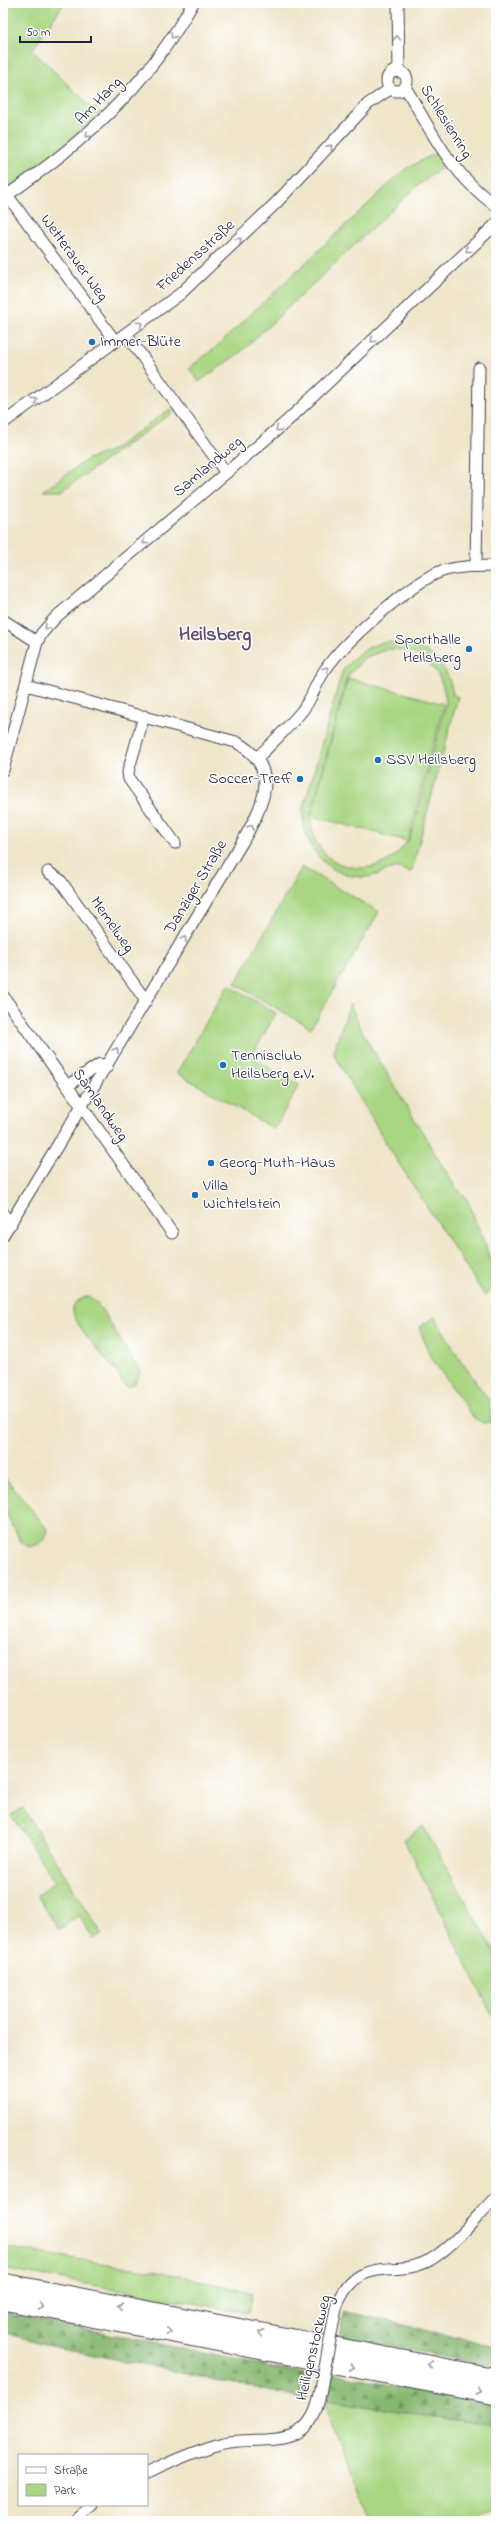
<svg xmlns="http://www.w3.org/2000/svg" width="499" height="2524" viewBox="0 0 499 2524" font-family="'Indie Flower',sans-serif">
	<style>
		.green { fill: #a8d682; stroke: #657c5e; fill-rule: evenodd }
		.forest { fill: url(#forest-firs); stroke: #546c56 }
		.garden { fill: url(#garden-dots); stroke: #657c5e }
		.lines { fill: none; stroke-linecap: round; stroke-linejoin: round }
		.minor-casing { stroke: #413f50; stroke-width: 13 }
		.trunk-casing { stroke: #413f50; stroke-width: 21 }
		.minor { stroke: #fff; stroke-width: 11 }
		.trunk { stroke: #fff; stroke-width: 19 }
		.minor-bridge-casing { stroke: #413f50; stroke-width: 13; stroke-linecap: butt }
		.minor-bridge { stroke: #fff; stroke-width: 11 }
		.oneway { stroke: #9c9ca7 }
		.poi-dot { fill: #1f6fb2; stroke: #fff; stroke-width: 1.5 }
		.labels { text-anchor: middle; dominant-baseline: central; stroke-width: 3; stroke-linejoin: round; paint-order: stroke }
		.street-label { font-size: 16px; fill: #22223b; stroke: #fff }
		.poi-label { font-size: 16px; fill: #22223b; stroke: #fff; text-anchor: start }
		.district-label { font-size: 20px; font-weight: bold; fill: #5c4b6e; stroke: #fff }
	</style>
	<defs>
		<pattern id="forest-firs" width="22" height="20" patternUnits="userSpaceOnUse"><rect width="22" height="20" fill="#86b770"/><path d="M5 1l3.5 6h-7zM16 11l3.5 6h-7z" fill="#6d945d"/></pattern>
		<pattern id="garden-dots" width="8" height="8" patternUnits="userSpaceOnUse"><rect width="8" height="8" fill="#a8d682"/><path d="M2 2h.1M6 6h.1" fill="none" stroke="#90b771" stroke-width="1.8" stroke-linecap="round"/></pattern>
	</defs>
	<rect width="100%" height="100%" fill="#fff"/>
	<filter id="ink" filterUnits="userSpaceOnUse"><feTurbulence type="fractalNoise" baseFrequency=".025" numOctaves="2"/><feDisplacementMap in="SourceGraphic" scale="8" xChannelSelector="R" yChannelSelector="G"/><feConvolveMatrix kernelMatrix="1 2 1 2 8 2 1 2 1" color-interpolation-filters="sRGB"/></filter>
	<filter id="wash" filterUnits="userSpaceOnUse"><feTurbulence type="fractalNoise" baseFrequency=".012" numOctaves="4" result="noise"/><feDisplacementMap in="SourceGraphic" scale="16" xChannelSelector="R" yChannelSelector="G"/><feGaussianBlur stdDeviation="0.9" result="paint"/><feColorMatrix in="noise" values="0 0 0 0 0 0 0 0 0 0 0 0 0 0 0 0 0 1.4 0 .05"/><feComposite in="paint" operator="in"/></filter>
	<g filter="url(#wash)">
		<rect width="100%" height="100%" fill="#efe5c9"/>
		<g class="green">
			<path d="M3,3H64L32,50L93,109L95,107L101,113L51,157L3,191Z"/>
			<path d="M436,153L444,166L416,187L241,352L199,382L189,368L214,349L404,170Z"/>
			<path d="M170,409L173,412L62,491H43L86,460L114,449Z"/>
			<path d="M386,642C421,641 448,659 453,695L458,697L411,873C407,871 398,867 394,868C385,870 377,876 367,877C328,879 301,846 303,810L342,672C353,656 367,645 386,642ZM388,649C423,649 444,670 446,704L413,830C388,890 309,874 311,816L408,841L444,704L348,678L311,815L347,677L364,658Z"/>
			<path d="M302,867L379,912L311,1028L235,984Z"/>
			<path d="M228,985L276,1013L251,1057L299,1085L274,1129L177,1073Z"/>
			<path d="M350,1004L364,1035L455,1187L467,1199L496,1273V1284L485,1296L394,1156L333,1053Z"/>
			<path d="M89,1296L100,1307L140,1372L135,1383L128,1387L122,1383L119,1375C109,1362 75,1326 73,1312C71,1302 82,1298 89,1296Z"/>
			<path d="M435,1317L461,1361L489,1400L491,1422L483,1423L474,1418L430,1356L419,1327Z"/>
			<path d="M3,1475L48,1530C45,1541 41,1544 29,1547L21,1542L3,1507Z"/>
			<path d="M423,1826L496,1954V2023L404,1840Z"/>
			<path d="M3,2247L182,2276L253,2293L248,2313L3,2269Z"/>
			<path d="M327,2400L496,2426V2509L466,2521H369L326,2410Z"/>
		</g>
		<g class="forest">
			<path d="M344,2311L496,2347V2367L340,2337Z"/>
			<path d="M3,2312L305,2374L309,2381L307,2399L51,2346L3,2332Z"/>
			<path d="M333,2374L496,2405V2426L327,2400Z"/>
		</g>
		<path class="garden" d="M23,1808L102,1934L93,1939L79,1915L59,1930L37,1895L55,1882L11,1815Z"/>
	</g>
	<g filter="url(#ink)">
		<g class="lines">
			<g class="minor-casing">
				<g id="minor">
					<path d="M398,3L399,72"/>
					<circle cx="397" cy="81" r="10"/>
					<path d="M405,87C434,135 449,172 496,206"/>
					<path d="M7,195L115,341"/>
					<path d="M3,198C83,143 145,89 193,3"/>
					<path d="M126,334L226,473"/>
					<path d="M3,423L180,294L277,202L368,104L390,89"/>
					<path d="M476,566L479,368"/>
					<path d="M3,620L37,642"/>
					<path d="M144,716L128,772L129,779L175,843"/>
					<path d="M257,758C272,743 288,728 301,712C312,700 315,684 325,670C343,643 411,582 442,571C459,566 478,566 496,566"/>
					<path d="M3,770L37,642L42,633L56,617L286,422L496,224"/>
					<path d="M48,872L60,880L146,1001"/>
					<path d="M3,996L172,1233"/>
					<path d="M67,1086L100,1064L107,1067"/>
					<path d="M3,1214L11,1224"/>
					<path d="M3,1235L243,841C263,805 283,768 236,742L26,685"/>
					<path d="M336,2308C358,2251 394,2280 430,2260C455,2245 476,2217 496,2197"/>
					<path d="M147,2473C172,2461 197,2450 224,2443C262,2435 307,2453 319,2399"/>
					<path d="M73,2521L91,2505"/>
				</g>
			</g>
			<g class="trunk-casing">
				<g id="trunk">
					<path d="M3,2283L496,2378"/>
					<path d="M3,2300L496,2395"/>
				</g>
			</g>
			<use href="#minor" class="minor"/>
			<use href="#trunk" class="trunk"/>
			<g class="minor-bridge-casing">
				<path id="minor-bridge" d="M319,2399L336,2308"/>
			</g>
			<use href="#minor-bridge" class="minor-bridge"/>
		</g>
		<defs><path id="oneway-chevron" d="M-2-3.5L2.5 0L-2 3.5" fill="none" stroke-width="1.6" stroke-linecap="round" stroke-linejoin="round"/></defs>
		<g class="oneway">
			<use href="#oneway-chevron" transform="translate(173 36) rotate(123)"/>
			<use href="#oneway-chevron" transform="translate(397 38) rotate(-88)"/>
			<use href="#oneway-chevron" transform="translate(88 135) rotate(138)"/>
			<use href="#oneway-chevron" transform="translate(330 147) rotate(-48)"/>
			<use href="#oneway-chevron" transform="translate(239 240) rotate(-43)"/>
			<use href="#oneway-chevron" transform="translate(468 250) rotate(137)"/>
			<use href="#oneway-chevron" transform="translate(140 324) rotate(-36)"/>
			<use href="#oneway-chevron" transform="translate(373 340) rotate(137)"/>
			<use href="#oneway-chevron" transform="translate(35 400) rotate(-36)"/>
			<use href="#oneway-chevron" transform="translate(278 429) rotate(140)"/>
			<use href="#oneway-chevron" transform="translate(145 542) rotate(140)"/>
			<use href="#oneway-chevron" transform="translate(47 627) rotate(133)"/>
			<use href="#oneway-chevron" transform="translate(326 669) rotate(-54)"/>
			<use href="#oneway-chevron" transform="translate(251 827) rotate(-60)"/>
			<use href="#oneway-chevron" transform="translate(184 939) rotate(-59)"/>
			<use href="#oneway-chevron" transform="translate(116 1050) rotate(-59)"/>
			<use href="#oneway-chevron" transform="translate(120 2306) rotate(-169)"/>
			<use href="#oneway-chevron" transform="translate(41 2307) rotate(11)"/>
			<use href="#oneway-chevron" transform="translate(169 2332) rotate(11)"/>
			<use href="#oneway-chevron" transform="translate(261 2333) rotate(-169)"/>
			<use href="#oneway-chevron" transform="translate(430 2365) rotate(-169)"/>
			<use href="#oneway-chevron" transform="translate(352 2367) rotate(11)"/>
			<use href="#oneway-chevron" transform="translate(479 2391) rotate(11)"/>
		</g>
	</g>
	<g class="poi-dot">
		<circle cx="92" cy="342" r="4"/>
		<circle cx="469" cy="649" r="4"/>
		<circle cx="378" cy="760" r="4"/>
		<circle cx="300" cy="779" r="4"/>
		<circle cx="223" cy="1065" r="4"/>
		<circle cx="211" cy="1163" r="4"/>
		<circle cx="195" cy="1195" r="4"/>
	</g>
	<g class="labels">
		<g class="street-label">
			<text transform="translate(99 101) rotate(-46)">Am Hang</text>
			<text transform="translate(446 122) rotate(58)">Schlesienring</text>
			<text transform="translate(196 256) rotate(-42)">Friedensstraße</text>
			<text transform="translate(74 258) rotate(54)">Wetterauer Weg</text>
			<text transform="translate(208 467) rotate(-40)">Samlandweg</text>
			<text transform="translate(196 887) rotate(-59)">Danziger Straße</text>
			<text transform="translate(112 925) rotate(55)">Memelweg</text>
			<text transform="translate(100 1105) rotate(55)">Samlandweg</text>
			<text transform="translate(314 2348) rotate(-77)">Heiligenstockweg</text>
		</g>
		<g class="poi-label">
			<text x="100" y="342">Immer-Blüte</text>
			<text x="461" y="640" text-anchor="end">Sporthalle<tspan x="461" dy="18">Heilsberg</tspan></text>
			<text x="386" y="760">SSV Heilsberg</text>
			<text x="292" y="779" text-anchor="end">Soccer-Treff</text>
			<text x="231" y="1056">Tennisclub<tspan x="231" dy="18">Heilsberg e.V.</tspan></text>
			<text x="219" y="1163">Georg-Muth-Haus</text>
			<text x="203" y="1186">Villa<tspan x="203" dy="18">Wichtelstein</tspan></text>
		</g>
		<g class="district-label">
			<text x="215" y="635">Heilsberg</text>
		</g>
	</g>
	<rect width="499" height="2524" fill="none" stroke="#fff" stroke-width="16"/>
	<rect x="18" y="2454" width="130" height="52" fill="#ffffff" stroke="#a7a7b1"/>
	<rect x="26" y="2467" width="20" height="6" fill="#ffffff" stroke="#a7a7b1"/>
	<text x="54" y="2474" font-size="12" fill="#22223b">Straße</text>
	<rect x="26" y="2484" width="20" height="12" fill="#a8d682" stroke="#a7a7b1"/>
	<text x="54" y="2494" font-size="12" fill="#22223b">Park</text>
	<path d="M20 36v6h71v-6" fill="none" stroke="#22223b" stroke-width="2"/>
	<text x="26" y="36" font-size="12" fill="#22223b" stroke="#ffffff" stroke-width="3" paint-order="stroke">50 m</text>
</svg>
